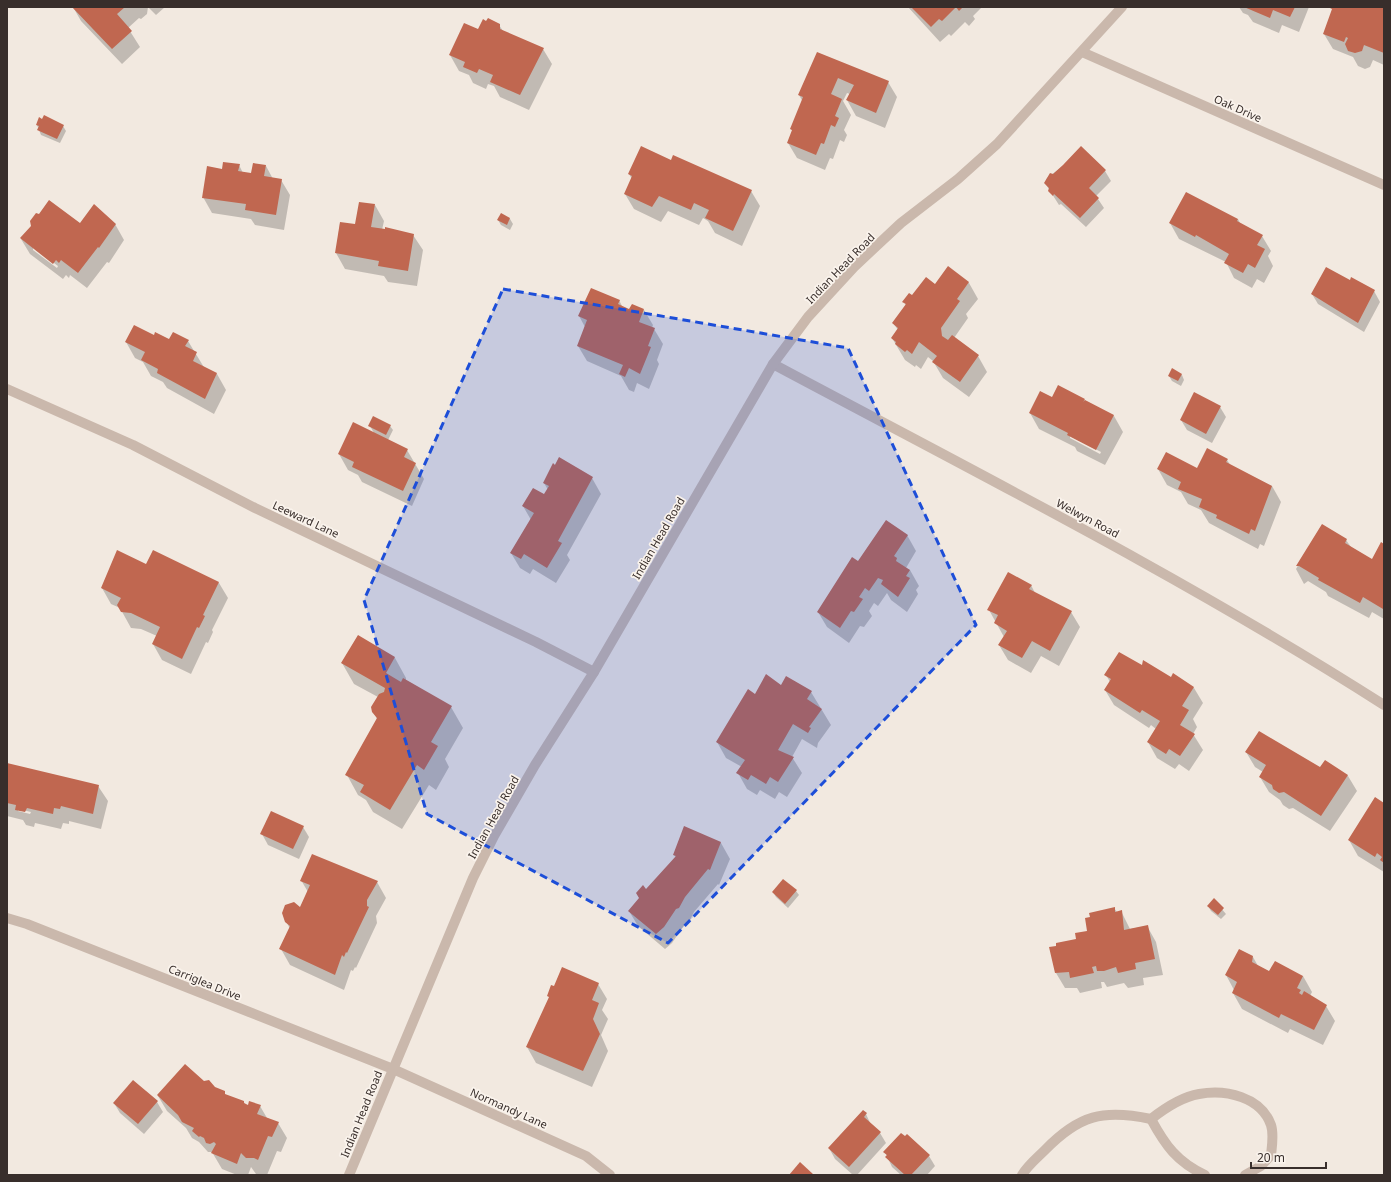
<svg xmlns="http://www.w3.org/2000/svg" width="1391" height="1182" viewBox="0 0 1391 1182" font-family="'Noto Sans',sans-serif">
	<style>
		.shadow { fill: #0003; fill-rule: evenodd }
		.building { fill: #c06750 }
		.lines { fill: none; stroke-linecap: round; stroke-linejoin: round }
		.minor { stroke: #cab8ac; stroke-width: 10 }
		.marked { fill: #1d4ed8; fill-opacity: 0.2; stroke: #1d4ed8; stroke-width: 3; stroke-dasharray: 8 5; stroke-linejoin: round }
		.labels { text-anchor: middle; dominant-baseline: central; stroke-width: 3.5; stroke-linejoin: round; paint-order: stroke }
		.street-label { font-size: 11px; fill: #382e2b; stroke: #faf3ec }
	</style>
	<rect width="100%" height="100%" fill="#f2e9e0"/>
	<g class="shadow">
		<path d="M73,7H165L156,15L148,7L147,14L141,19L139,18L128,28L140,47L122,64L81,21Z"/>
		<path d="M908,7H982L973,16L975,19L969,26L965,22L951,36L949,34L940,42Z"/>
		<path d="M1239,7H1309L1299,32L1282,25L1279,33L1253,22L1248,15L1243,13Z"/>
		<path d="M1331,7H1384V65L1373,60L1370,67L1365,69L1358,66L1353,57L1333,49L1324,34L1333,11Z"/>
		<path d="M499,25L503,31L543,49L552,64L529,110L500,97L494,86L488,84L486,89L473,83L469,75L459,71L450,55L479,30Z"/>
		<path d="M818,54L888,82L897,97L885,128L856,116L847,100L850,94L847,93L843,101L851,115L844,130L847,135L844,142L840,140L833,159L830,158L825,170L797,158L788,143L793,131L791,129L803,102L799,95Z"/>
		<path d="M43,120L63,126L66,131L60,143L41,135L37,125Z"/>
		<path d="M239,165L243,173L252,174L266,166L273,179L281,180L290,195L284,230L255,225L251,219L212,213L203,197L223,170Z"/>
		<path d="M1063,166L1105,171L1111,181L1096,196L1104,208L1086,227L1061,204L1059,205L1045,183L1047,178Z"/>
		<path d="M629,174L751,191L760,206L742,246L715,233L708,221L703,218L699,225L668,211L661,222L634,209L625,194L632,179Z"/>
		<path d="M375,205L384,221L382,230H386V228L413,235L423,250L417,286L388,282L384,276L345,269L336,253L340,223L356,225Z"/>
		<path d="M501,215L510,219L513,224L510,230L501,225L498,220Z"/>
		<path d="M1238,219L1240,223L1262,236L1271,251L1268,256L1273,266L1264,283L1257,279L1252,288L1234,278L1226,262L1179,239L1170,223Z"/>
		<path d="M80,224H115L124,240L109,263L107,262L87,288L70,275L69,278L66,275L63,279L30,254L21,239L32,227ZM33,247L58,266L57,268L33,250Z"/>
		<path d="M948,268L969,283L978,299L966,314L968,318L954,338L978,356L987,372L969,397L943,378L933,361L928,357L921,369L916,365L915,367L905,360L892,338L898,330L893,323L906,306L904,302L936,285Z"/>
		<path d="M1351,281L1374,291L1380,302L1364,332L1318,304L1312,294Z"/>
		<path d="M619,300L623,308L630,311L644,310L653,325L652,328L654,329L663,344L657,360L659,364L649,389L637,383L634,392L629,390L621,376L587,361L578,346L585,327L579,316Z"/>
		<path d="M170,341H188L205,369L217,374L226,390L214,414L167,388L163,382L151,376L143,362L135,358L126,342Z"/>
		<path d="M1172,370L1182,375L1184,380L1181,386L1172,381L1169,376Z"/>
		<path d="M1053,399L1084,400L1114,416L1123,432L1105,465L1077,451L1075,447L1039,429L1030,413ZM1070,436L1101,452L1100,454L1070,438Z"/>
		<path d="M1220,407L1226,417L1212,443L1187,430L1181,420Z"/>
		<path d="M370,426H390L393,430L388,440L407,450L424,479L412,506L362,482L358,475L348,470L339,454L374,433Z"/>
		<path d="M559,458L592,478L601,494L567,555L570,560L556,583L533,569L530,574L520,568L511,553L531,520L523,506L545,496L548,490L544,483Z"/>
		<path d="M1227,460L1231,466L1272,486L1281,502L1264,546L1260,544L1258,549L1209,523L1201,510L1188,504L1181,492L1167,485L1158,469H1198Z"/>
		<path d="M1322,525L1346,540L1351,547L1372,560L1381,544L1384,545V619L1372,612L1369,618L1328,596L1326,592L1308,581L1304,584L1296,569Z"/>
		<path d="M907,535L916,551L906,568L910,570L919,586L916,590L918,594L907,612L891,600L887,593L878,606L874,603L869,611L872,616L864,627L860,626L849,643L827,627L818,612L858,562Z"/>
		<path d="M147,565L219,583L228,598L212,630L213,632L208,643L206,642L191,674L162,660L153,644L157,636L141,629L131,628L120,608L111,604L102,588Z"/>
		<path d="M1031,585L1035,593L1071,612L1080,627L1059,666L1041,656L1031,673L1008,660L999,645L1004,637L989,610Z"/>
		<path d="M358,636L395,658L406,678V680L451,707L463,728L445,759L449,767L436,790L429,785L402,829L373,812L366,800L358,795L347,775L377,719L373,711L378,697L354,684L342,663Z"/>
		<path d="M1143,666L1171,679L1173,675L1194,688L1203,703L1193,719L1197,727L1193,734L1203,750L1189,771L1179,764L1175,769L1157,758L1148,742L1156,729L1151,725L1149,728L1114,705L1105,690L1110,682L1106,675Z"/>
		<path d="M782,687L811,692L831,725L818,743L817,748L802,739L792,757L802,773L787,797L779,792L775,799L760,790L757,795L747,789L738,773L742,767L726,758L717,742L755,695Z"/>
		<path d="M1246,752L1320,768L1325,761L1348,776L1357,791L1330,831L1293,808L1289,809L1283,805L1280,800L1269,792L1260,777L1263,772L1255,767Z"/>
		<path d="M7,764L98,786L108,801L101,829L69,821V824L63,823L61,829L35,823L34,827L26,825L23,820L7,816ZM18,809L31,812L30,814L18,811Z"/>
		<path d="M1384,804V872L1358,856L1349,840Z"/>
		<path d="M303,827L309,837L299,859L268,845L262,834Z"/>
		<path d="M684,828L721,843L730,859L719,885L718,884L694,912L688,924H685L672,943L665,949L638,926L629,911L676,858L674,855Z"/>
		<path d="M313,856L377,882L386,898L376,916L377,923L356,968L355,967L353,971L351,970L344,990L290,965L281,949L290,929L286,921L300,908L308,892L301,880Z"/>
		<path d="M796,891L799,895L788,908L776,897L773,892Z"/>
		<path d="M1214,900L1226,914L1221,919L1211,911L1208,906Z"/>
		<path d="M1114,908L1117,912L1121,911L1130,929L1147,926L1156,942L1163,975L1143,978L1144,985L1128,988L1124,983L1107,987L1104,982H1101L1102,988L1080,993L1077,988H1065L1056,973L1077,940Z"/>
		<path d="M1253,957L1258,966L1270,972L1303,976L1312,992L1310,996L1326,1006L1335,1021L1323,1045L1290,1029L1288,1033L1242,1009L1233,993L1234,990L1226,975Z"/>
		<path d="M598,984L607,999L602,1010L608,1019L601,1035L608,1051L592,1087L536,1063L527,1047L550,998L548,995Z"/>
		<path d="M204,1083L224,1092L226,1096L244,1102L245,1105L260,1106L267,1118L278,1123L287,1138L281,1152L277,1151L267,1175L256,1174L251,1167L248,1175H237L222,1169L212,1152H208L199,1142L192,1138L186,1128L167,1111L158,1096Z"/>
		<path d="M157,1102L163,1112L144,1134L120,1113L114,1103Z"/>
		<path d="M866,1114L871,1125L880,1133L886,1143L857,1175H853L835,1159L829,1148Z"/>
		<path d="M905,1137L929,1156L935,1166L927,1175H901L892,1167L885,1152Z"/>
	</g>
	<g class="building">
		<path d="M72,7H125L117,14L132,31L112,49Z"/>
		<path d="M911,7H963L959,11L956,7L942,21L939,19L931,27Z"/>
		<path d="M1244,7H1295L1290,17L1273,10L1270,18Z"/>
		<path d="M1328,7H1384V53L1364,45L1362,51L1355,53L1348,51L1345,44L1348,38L1346,37L1344,42L1323,34L1332,9Z"/>
		<path d="M488,18L500,24V29L544,48L520,95L490,82L493,75L479,69L477,73L463,67L465,62L449,55L464,23L478,29L483,19L486,21Z"/>
		<path d="M817,52L889,81L876,113L846,100L854,85L838,78L831,94L842,99L835,116L839,118L835,127L831,125L824,144L821,143L816,155L787,143L792,130L790,129L803,97L798,95Z"/>
		<path d="M44,115L64,125L57,139L37,130L39,126L36,125L39,117L42,119Z"/>
		<path d="M641,146L671,160L673,155L752,190L733,231L705,218L709,210L694,203L691,210L659,196L652,207L624,194L632,176L628,174Z"/>
		<path d="M1081,146L1106,170L1089,188L1099,198L1080,218L1054,194L1053,196L1048,191L1049,188L1044,183L1050,173L1053,174L1063,165Z"/>
		<path d="M223,162L240,164L238,171L251,173L253,163L266,165L264,176L282,179L276,215L245,210L246,204L202,198L207,166L222,169Z"/>
		<path d="M1186,192L1238,219L1237,221L1263,235L1257,245L1265,249L1255,268L1248,264L1243,273L1224,263L1229,254L1196,235L1195,237L1169,223Z"/>
		<path d="M49,200L80,223L94,204L116,224L99,248L98,247L78,273L61,260L59,263L56,260L53,264L20,238L31,226L30,221L36,213L39,214Z"/>
		<path d="M359,202L375,204L371,227L385,229V227L414,234L408,271L378,266L379,261L335,253L340,222L355,224Z"/>
		<path d="M501,213L510,218L507,225L497,220Z"/>
		<path d="M948,266L969,282L957,299L960,301L941,328L942,336L948,340L952,335L979,355L960,382L932,362L937,356L919,342L912,354L907,350L905,352L895,344L896,342L891,338L898,328L892,323L906,304L902,302L909,293L912,295L926,277L935,284Z"/>
		<path d="M1326,267L1350,280L1351,277L1375,290L1358,323L1311,294Z"/>
		<path d="M591,288L620,300L618,304L629,309L632,304L644,309L639,322L655,328L648,346L651,347L640,374L629,368L625,377L619,374L623,365L577,346L587,320L578,316Z"/>
		<path d="M134,325L154,335L155,332L169,339L173,332L189,340L185,346L197,352L193,361L217,373L205,399L157,373L158,369L141,360L145,352L125,342Z"/>
		<path d="M1172,368L1182,374L1178,381L1168,376Z"/>
		<path d="M1058,385L1085,399L1083,402L1085,400L1114,415L1096,450L1067,435L1068,433L1029,413L1040,391L1052,397Z"/>
		<path d="M1194,392L1221,406L1206,434L1180,420Z"/>
		<path d="M373,416L391,425L386,435L368,426Z"/>
		<path d="M353,422L408,449L404,457L416,463L403,491L352,467L354,462L338,454Z"/>
		<path d="M1207,448L1228,459L1226,462L1272,486L1255,531L1251,529L1249,534L1216,518L1217,515L1199,507L1202,499L1178,489L1181,482L1157,469L1166,452L1197,468Z"/>
		<path d="M559,457L593,477L558,541L562,543L547,568L524,554L521,559L510,553L534,513L522,506L533,488L544,494L549,486L543,483L553,463L555,465Z"/>
		<path d="M886,520L908,535L894,556L897,558L896,561L910,570L906,576L910,578L898,597L881,584L883,580L878,578L869,591L865,588L859,597L863,599L854,612L851,611L840,628L817,612L852,557L858,561Z"/>
		<path d="M1322,524L1347,539L1345,543L1372,559L1381,542L1384,544L1383,609L1363,597L1360,603L1320,581L1318,580L1319,578L1299,566H1296Z"/>
		<path d="M117,550L146,564L153,550L219,582L203,615L205,616L199,628L197,627L182,659L152,644L160,627L131,613L121,612L117,605L121,598L101,588Z"/>
		<path d="M1008,572L1032,585L1029,589L1072,611L1050,651L1032,641L1022,658L998,645L1007,631L994,623L998,615L987,610Z"/>
		<path d="M358,635L395,657L386,673L401,682L403,678L452,706L431,742L438,746L424,770L417,765L390,810L360,792L364,785L345,775L377,718L372,712L371,707L379,694L384,692L385,688L341,663Z"/>
		<path d="M1119,652L1142,665L1143,660L1171,677L1173,673L1194,687L1182,706L1189,710L1180,725L1195,734L1180,756L1169,749L1166,754L1147,742L1160,721L1142,710L1140,713L1104,690L1111,679L1104,675Z"/>
		<path d="M766,674L781,685L786,676L812,691L807,699L822,709L809,727L811,728L808,733L793,724L778,750L794,757L778,782L770,777L766,784L751,775L748,780L736,773L745,760L716,742L748,689L755,694Z"/>
		<path d="M1259,731L1320,767L1325,760L1348,775L1321,816L1284,792L1279,793L1273,789L1272,785L1259,777L1266,765L1245,752Z"/>
		<path d="M7,763L99,785L93,814L61,806L60,809L54,808L53,814L27,808L25,812L15,810L16,805L7,803Z"/>
		<path d="M1375,797L1384,803V863L1380,860L1382,857L1377,853L1375,857L1348,840Z"/>
		<path d="M271,811L304,826L293,849L260,834Z"/>
		<path d="M684,826L721,842L710,870L708,869L685,897L679,908L676,909L664,927L656,934L628,911L639,898L636,893L643,885L646,889L676,856L673,855Z"/>
		<path d="M312,854L378,881L367,900V906L369,907L347,953L346,952L344,957L342,955L335,975L279,949L290,926L285,922L282,913L285,905L294,902L300,907L310,885L300,881Z"/>
		<path d="M783,879L797,890L785,904L772,892Z"/>
		<path d="M1214,898L1224,908L1218,915L1207,906Z"/>
		<path d="M1115,907V912L1122,910L1124,930L1148,925L1155,959L1135,963L1136,969L1118,973L1116,967L1104,971H1097L1096,966L1092,967L1094,973L1070,978L1069,972L1055,973L1049,947L1056,946V943L1076,939L1075,933L1087,931L1085,918L1090,917L1089,913Z"/>
		<path d="M1239,949L1253,956L1252,962L1269,971L1275,961L1303,976L1297,988L1301,990L1299,993L1302,995L1304,991L1327,1005L1314,1030L1281,1014L1279,1018L1232,993L1237,982L1225,975Z"/>
		<path d="M562,967L599,983L592,1000L599,1003L593,1019L600,1034L583,1071L526,1047L549,997L547,996L551,985L554,986Z"/>
		<path d="M185,1064L204,1081L209,1080L215,1087L225,1091V1094L244,1101V1103L248,1105L249,1101L261,1105L257,1114L279,1122L272,1137L268,1136L258,1160L254,1158H246L241,1153L237,1164L211,1153L216,1144L214,1142L210,1144L206,1143L204,1138L200,1136L199,1137L192,1131L194,1128L182,1122L178,1115L157,1095Z"/>
		<path d="M133,1080L158,1101L138,1124L113,1103Z"/>
		<path d="M863,1110L867,1113L864,1117L881,1132L849,1167L828,1148Z"/>
		<path d="M901,1133L905,1136L907,1134L930,1155L911,1175H905L885,1157L887,1155L883,1152Z"/>
		<path d="M800,1162L814,1175H789Z"/>
	</g>
	<g class="lines">
		<g class="minor">
			<path d="M1082,52L1384,185"/>
			<path d="M773,364C979,474 1187,579 1384,705"/>
			<path d="M7,389L133,445L255,508L536,642L594,672"/>
			<path d="M7,918L27,924L393,1069L586,1156L610,1175"/>
			<path d="M1151,1119C1165,1145 1177,1162 1205,1175"/>
			<path d="M349,1175L473,878L494,836L535,765L594,672L773,364L808,317L854,267L901,223L958,179L997,144L1122,7"/>
			<path d="M1022,1175C1028,1165 1037,1158 1045,1150C1079,1115 1103,1109 1151,1119C1165,1108 1181,1097 1199,1094C1226,1089 1261,1097 1271,1125C1274,1134 1272,1146 1271,1155L1261,1166L1245,1175"/>
		</g>
	</g>
	<path class="marked" d="M503,289L848,348L976,625L668,943L427,814L364,600Z"/>
	<g class="labels">
		<g class="street-label">
			<text transform="translate(1238 108) rotate(24)">Oak Drive</text>
			<text transform="translate(840 268) rotate(-46)">Indian Head Road</text>
			<text transform="translate(1088 518) rotate(28)">Welwyn Road</text>
			<text transform="translate(306 519) rotate(25)">Leeward Lane</text>
			<text transform="translate(658 538) rotate(-60)">Indian Head Road</text>
			<text transform="translate(493 817) rotate(-61)">Indian Head Road</text>
			<text transform="translate(205 982) rotate(22)">Carriglea Drive</text>
			<text transform="translate(509 1108) rotate(24)">Normandy Lane</text>
			<text transform="translate(361 1114) rotate(-68)">Indian Head Road</text>
		</g>
	</g>
	<rect width="1391" height="1182" fill="none" stroke="#382e2b" stroke-width="16"/>
	<path d="M1251 1162v6h75v-6" fill="none" stroke="#382e2b" stroke-width="2"/>
	<text x="1257" y="1162" font-size="12" fill="#382e2b" stroke="#faf3ec" stroke-width="3" paint-order="stroke">20 m</text>
</svg>
